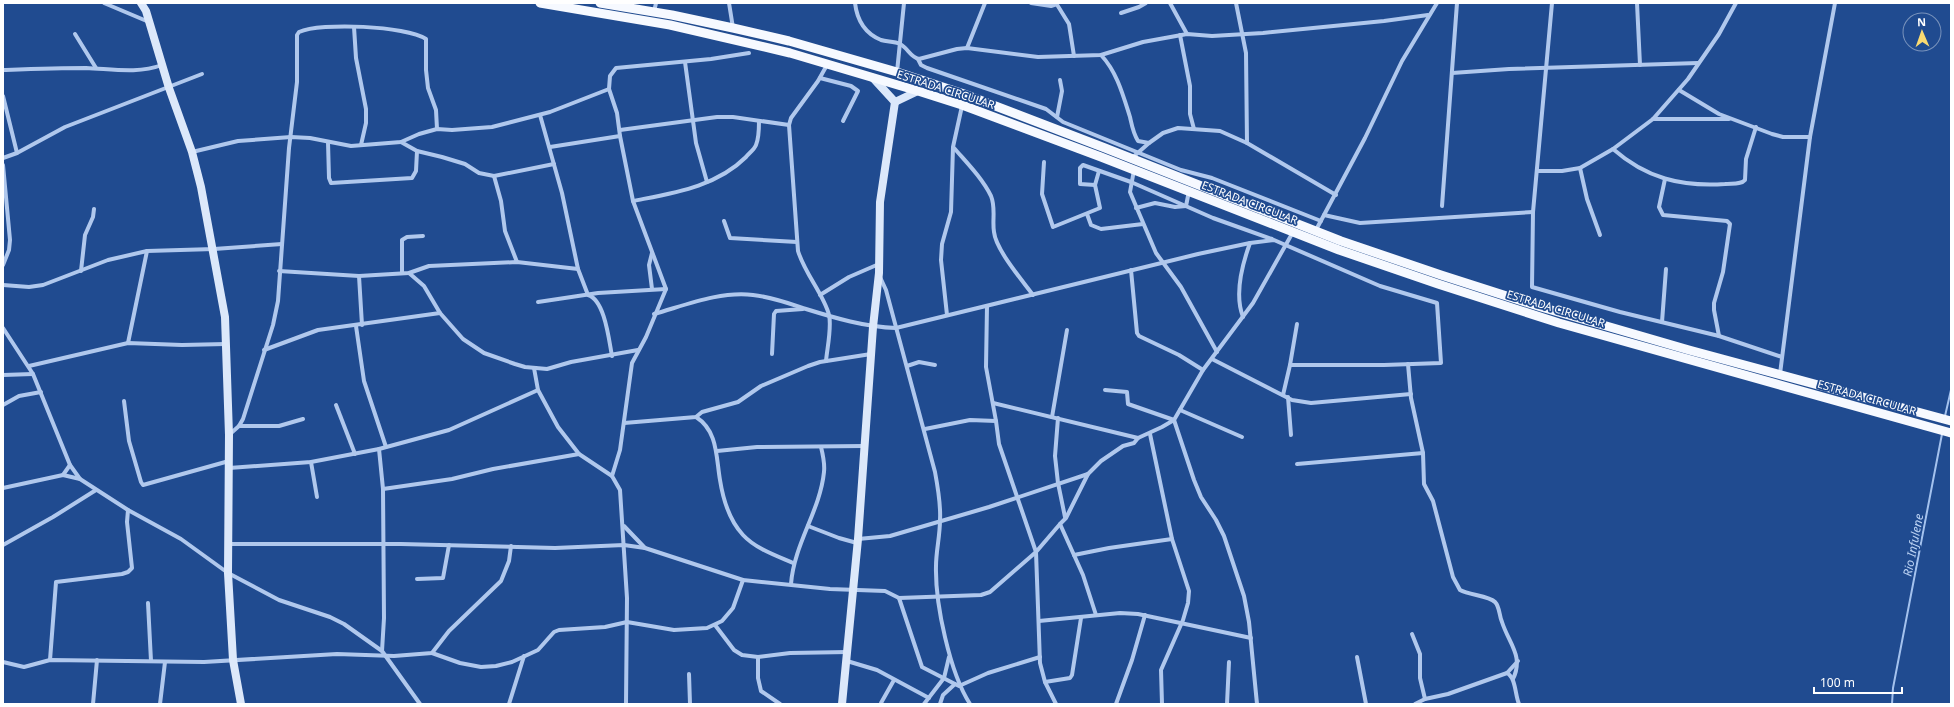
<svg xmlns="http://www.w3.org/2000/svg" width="1954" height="707" viewBox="0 0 1954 707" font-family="'Noto Sans',sans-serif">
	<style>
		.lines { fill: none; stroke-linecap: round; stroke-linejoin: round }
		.stream { stroke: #a4c2ee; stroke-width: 2 }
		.street { stroke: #b0c8ed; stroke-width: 4 }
		.secondary { stroke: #dce8fa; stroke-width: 8 }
		.primary { stroke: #f6f9ff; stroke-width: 9 }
		.labels { text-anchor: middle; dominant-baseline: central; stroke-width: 3.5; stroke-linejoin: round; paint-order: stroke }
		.street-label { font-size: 11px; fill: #fff; stroke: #204b90 }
		.water-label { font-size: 12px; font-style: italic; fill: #bcd3f4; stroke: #204b90 }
	</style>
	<rect width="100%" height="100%" fill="#204b90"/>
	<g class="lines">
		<g class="stream">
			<path d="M1945,416L1951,390"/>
			<path d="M1892,704L1893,688L1942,434"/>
		</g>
		<g class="street">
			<path d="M104,3L149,22"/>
			<path d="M729,3L733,28"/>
			<path d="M855,3C857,20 864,33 881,40C887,42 894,41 900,44C908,48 910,57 919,59L957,49L967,48L1038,57L1101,55L1143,42L1187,34L1212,36L1263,33L1384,21L1428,15"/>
			<path d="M1031,3L1051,6L1057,4"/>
			<path d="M1056,3L1069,24L1074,56"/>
			<path d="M1170,3L1187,34"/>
			<path d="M1236,3L1246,53L1247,143"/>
			<path d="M1552,3L1533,212L1532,287L1620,312L1719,336L1782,357"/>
			<path d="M1637,3L1640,65"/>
			<path d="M654,12L656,3"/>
			<path d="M1121,13L1139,7L1146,3"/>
			<path d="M354,27L356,58L366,109V123L361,145"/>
			<path d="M75,34L96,68"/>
			<path d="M1180,35L1190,86V114L1194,129"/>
			<path d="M967,48L985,3"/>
			<path d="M1101,55C1117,72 1123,95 1130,117C1132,126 1133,133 1138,141L1149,143L1163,133L1178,128L1220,131L1247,143L1336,195"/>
			<path d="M918,59L921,65L927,68L1046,109L1063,122L1181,170L1212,178L1321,221"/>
			<path d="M685,62L696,143L707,182"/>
			<path d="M3,70C31,69 58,68 86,68C112,69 138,74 162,65"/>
			<path d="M897,72L904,3"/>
			<path d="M1452,73L1509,69L1698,63"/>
			<path d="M820,78L851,86L858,91L843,121"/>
			<path d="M1679,90L1719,114L1772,134L1783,137H1810"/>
			<path d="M3,96L17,153"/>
			<path d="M540,115L562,193L578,269L588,295C605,300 609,341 612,356"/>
			<path d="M1057,117L1062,91L1060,80"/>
			<path d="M1653,119H1729"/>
			<path d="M620,130L717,117H733L789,125"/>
			<path d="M328,142L329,178L331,183L412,178L416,171L417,151"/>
			<path d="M401,142L417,151L442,157L465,164L479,173L494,176L554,164"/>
			<path d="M550,147L620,136"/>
			<path d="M954,148C967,163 982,178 991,196C996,208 992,220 994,232C996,250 1022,280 1033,295"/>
			<path d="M1613,149C1646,178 1681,187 1725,184C1731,183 1741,185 1745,180L1746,159L1756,127"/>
			<path d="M192,152L238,141L291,137L310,138L351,146L401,142L419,134L437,129L452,130L492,127L550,112L609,89"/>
			<path d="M3,158L17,153L65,127L202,74"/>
			<path d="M1132,158L1149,143"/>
			<path d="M1044,162L1042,194L1053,227L1100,208L1095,185L1099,171"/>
			<path d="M3,165L10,240L9,250L3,265"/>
			<path d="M1580,168L1587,199L1600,235"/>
			<path d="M1134,170L1130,192L1156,253L1181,287L1217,352"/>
			<path d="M1538,171H1562L1580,168L1613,149L1653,119L1688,79L1719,34L1736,3"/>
			<path d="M494,176L501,201L505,231L517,262"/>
			<path d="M1665,179L1659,207L1663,215L1727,221L1730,224L1723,272L1714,303V310L1719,336"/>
			<path d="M1095,185L1080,184V168L1083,165L1131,182L1213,218L1272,239"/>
			<path d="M633,201C673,193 716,187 746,157C749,153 754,150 756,145C759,138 759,129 759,121"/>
			<path d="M1442,206L1457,3"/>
			<path d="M1136,208L1155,203L1175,207L1186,206L1189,191"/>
			<path d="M1087,214L1091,225L1101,229L1143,224"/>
			<path d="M1324,215L1360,223L1533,212"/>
			<path d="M724,221L730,238L797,242"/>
			<path d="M1316,230L1365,138L1402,61L1437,3"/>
			<path d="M652,253L649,265L652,289"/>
			<path d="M1131,270L1137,333L1139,336L1179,355L1203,370"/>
			<path d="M81,271L85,235L93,217L94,209"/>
			<path d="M279,271L359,276L409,273L429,266L517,262L578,269"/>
			<path d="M402,273V240L407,237L423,236"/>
			<path d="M409,273L424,286L440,313L463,339L484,353L515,364L525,367L547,369L571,362L638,350"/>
			<path d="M359,276L362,325"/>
			<path d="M880,277L886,290L935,472C938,488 941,504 940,520C940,536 936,551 936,566C935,604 950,673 970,704"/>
			<path d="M3,285L29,287L43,285L108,260L147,251L214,249L282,244"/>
			<path d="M820,295L849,277L879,264"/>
			<path d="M538,302L598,293L666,289"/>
			<path d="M987,306L986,367L996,421L999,444L1036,552L1040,663L1045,682L1056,704"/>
			<path d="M654,314C686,305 720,291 753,295C772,297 788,303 806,309C835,318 865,327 896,328L1198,254L1250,243L1274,240L1380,286L1437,303L1441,363L1384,365H1290L1283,395"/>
			<path d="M947,315L941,260L942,244L951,212L953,147L962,106"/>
			<path d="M1243,317C1234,294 1242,265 1250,243"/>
			<path d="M1662,322L1666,269"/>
			<path d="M356,326L364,381L386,447"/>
			<path d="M3,328L33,374L70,465L80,479L128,510L181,539L228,573L279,600L330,617L344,624L382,651L420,704"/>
			<path d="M128,343L147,251"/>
			<path d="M264,350L318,330L440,313"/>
			<path d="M772,354L774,314L776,311L803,309"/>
			<path d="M1212,359L1292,400L1311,403L1411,394"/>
			<path d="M826,361C827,349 832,327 829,315C824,295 805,274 798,251L789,125L791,118L818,81L827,65"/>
			<path d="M1408,364L1411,398L1423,453L1424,484L1433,501L1453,577L1460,590C1469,595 1489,596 1495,602C1500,607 1499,616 1502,622C1509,644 1524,656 1513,679"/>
			<path d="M1290,365L1297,324"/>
			<path d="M29,366L128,343L182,345L226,344"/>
			<path d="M907,366L919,362L935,365"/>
			<path d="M534,368L538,390L558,427L579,454L612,476L620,490L627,598L626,704"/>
			<path d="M1780,374L1810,137L1835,3"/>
			<path d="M3,375L33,374"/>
			<path d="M1105,390L1127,392L1128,404L1174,420"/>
			<path d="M1288,397L1291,435"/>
			<path d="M124,401L129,441L141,482L143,485L229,461"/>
			<path d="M993,403L1138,438L1162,427L1174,420L1203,370L1253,303L1293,232"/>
			<path d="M3,405L19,396L41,392"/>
			<path d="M336,405L355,454"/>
			<path d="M1180,410L1242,437"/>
			<path d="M696,417C718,431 716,457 720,480C723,499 730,521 743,535C756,549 777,556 793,563"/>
			<path d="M1052,417L1067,330"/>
			<path d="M1058,418L1055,456L1058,483L1065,517"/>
			<path d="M1174,420L1194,480L1201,497L1216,520L1224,536L1244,596L1249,622L1257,704"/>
			<path d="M624,423L696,417L702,412L738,402L761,386L808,366L820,362L871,354"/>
			<path d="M239,426H279L303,419"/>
			<path d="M925,429L970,420L996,421"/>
			<path d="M230,434L239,426L243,419L273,325L278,301L289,148L297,82V35L299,32C321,22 406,26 426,39V70L428,88L436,110L437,129"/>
			<path d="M1150,434L1172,539L1189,591L1188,603L1183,620L1161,670L1162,704"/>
			<path d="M379,449L383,489L384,618L382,651"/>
			<path d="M717,451L757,447L864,446"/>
			<path d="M311,462L317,497"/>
			<path d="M1297,464L1423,453"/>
			<path d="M229,468L311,462L379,449L449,430L538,390"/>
			<path d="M63,475L70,465"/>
			<path d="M612,476L620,450L632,363L646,337L666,289L633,201L620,136L617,113L609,89L610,76L616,68L711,59L749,53"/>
			<path d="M3,488L63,475L80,479"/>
			<path d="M383,489L452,479L493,469L579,454"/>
			<path d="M1060,524L1083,575L1096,615"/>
			<path d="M624,526L645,548"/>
			<path d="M808,526L839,538L857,543"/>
			<path d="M858,539L890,536L989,507L1088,474"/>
			<path d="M228,544H401L555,548L624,545L645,548L743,580L830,589L885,591L899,598L981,595L990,592L1036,552L1060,524L1066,518L1088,474L1101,461L1123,446L1134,443L1138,438"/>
			<path d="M3,545L53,517L96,490"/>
			<path d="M1074,555L1109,548L1172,539"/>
			<path d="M417,579L443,578L449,545"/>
			<path d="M791,584C794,544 820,511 824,472C825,463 823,455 821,447"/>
			<path d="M899,598L922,667L955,684L959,686L988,673L1040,657"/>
			<path d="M148,603L151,661"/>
			<path d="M1039,621L1120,613L1138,614L1251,638"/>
			<path d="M715,625L734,650L742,655L758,657L790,653L848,652"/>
			<path d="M1412,634L1420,654V678L1425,699"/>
			<path d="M432,653L460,663L481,667L496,666L512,662L538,650L554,632L559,630L605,627L627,622L674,630L707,628L722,621L733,608L743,580"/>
			<path d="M758,657V678L761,691L780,704"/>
			<path d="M1357,657L1366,704"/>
			<path d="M50,660L56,582L122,574L128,572L132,568L127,522L128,510"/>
			<path d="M847,661L877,670L929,698"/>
			<path d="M3,662L24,667L50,660L204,662L337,654L394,656L432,653L449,631L501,581L509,561L511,546"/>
			<path d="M1507,673C1516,678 1515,695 1519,704"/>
			<path d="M689,674L690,704"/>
			<path d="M1045,682L1070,678L1072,675L1081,618"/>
			<path d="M881,703L894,680"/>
			<path d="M93,704L97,660"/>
			<path d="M160,704L165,662"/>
			<path d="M509,704L524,656"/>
			<path d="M924,704L944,678L949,657"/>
			<path d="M940,704L943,695L955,684"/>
			<path d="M1116,704L1132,660L1145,615"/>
			<path d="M1227,704L1229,662"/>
			<path d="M1415,704L1425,699L1448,694L1507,673L1518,661"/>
		</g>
		<g class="secondary">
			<path d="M141,3L146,11L169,88L192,152L201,187L225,317L229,435L228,573L233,660L241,704"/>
			<path d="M873,78L895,102"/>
			<path d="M895,102L918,91"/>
			<path d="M842,704L858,539L873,327L879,273L880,202L895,102"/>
		</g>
		<g class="primary">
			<path d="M540,3L670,25L790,53L918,91L962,105L1101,157L1339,250L1438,284L1559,323L1951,433"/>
			<path d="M600,3L672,15L733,28L789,41L897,72L964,94L1105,148L1341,241L1441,275L1541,307L1689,350L1951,421"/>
		</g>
	</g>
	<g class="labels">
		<g class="street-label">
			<text transform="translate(946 89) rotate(18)">ESTRADA CIRCULAR</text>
			<text transform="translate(1250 202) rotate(21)">ESTRADA CIRCULAR</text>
			<text transform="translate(1556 308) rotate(17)">ESTRADA CIRCULAR</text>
			<text transform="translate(1867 397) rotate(16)">ESTRADA CIRCULAR</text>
		</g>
		<g class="water-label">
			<text transform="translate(1913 545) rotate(-79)">Rio Infulene</text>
		</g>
	</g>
	<rect width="1954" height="707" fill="none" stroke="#ffffff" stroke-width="8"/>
	<g transform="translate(1922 32) rotate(358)"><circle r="19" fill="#204b90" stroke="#7993bc"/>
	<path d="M0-3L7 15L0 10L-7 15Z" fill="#fada71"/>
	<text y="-6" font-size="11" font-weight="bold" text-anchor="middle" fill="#ffffff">N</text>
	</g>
	<path d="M1814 687v6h88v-6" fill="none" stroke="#ffffff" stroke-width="2"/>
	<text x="1820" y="687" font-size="12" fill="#ffffff" stroke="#204b90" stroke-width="3" paint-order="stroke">100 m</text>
</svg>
